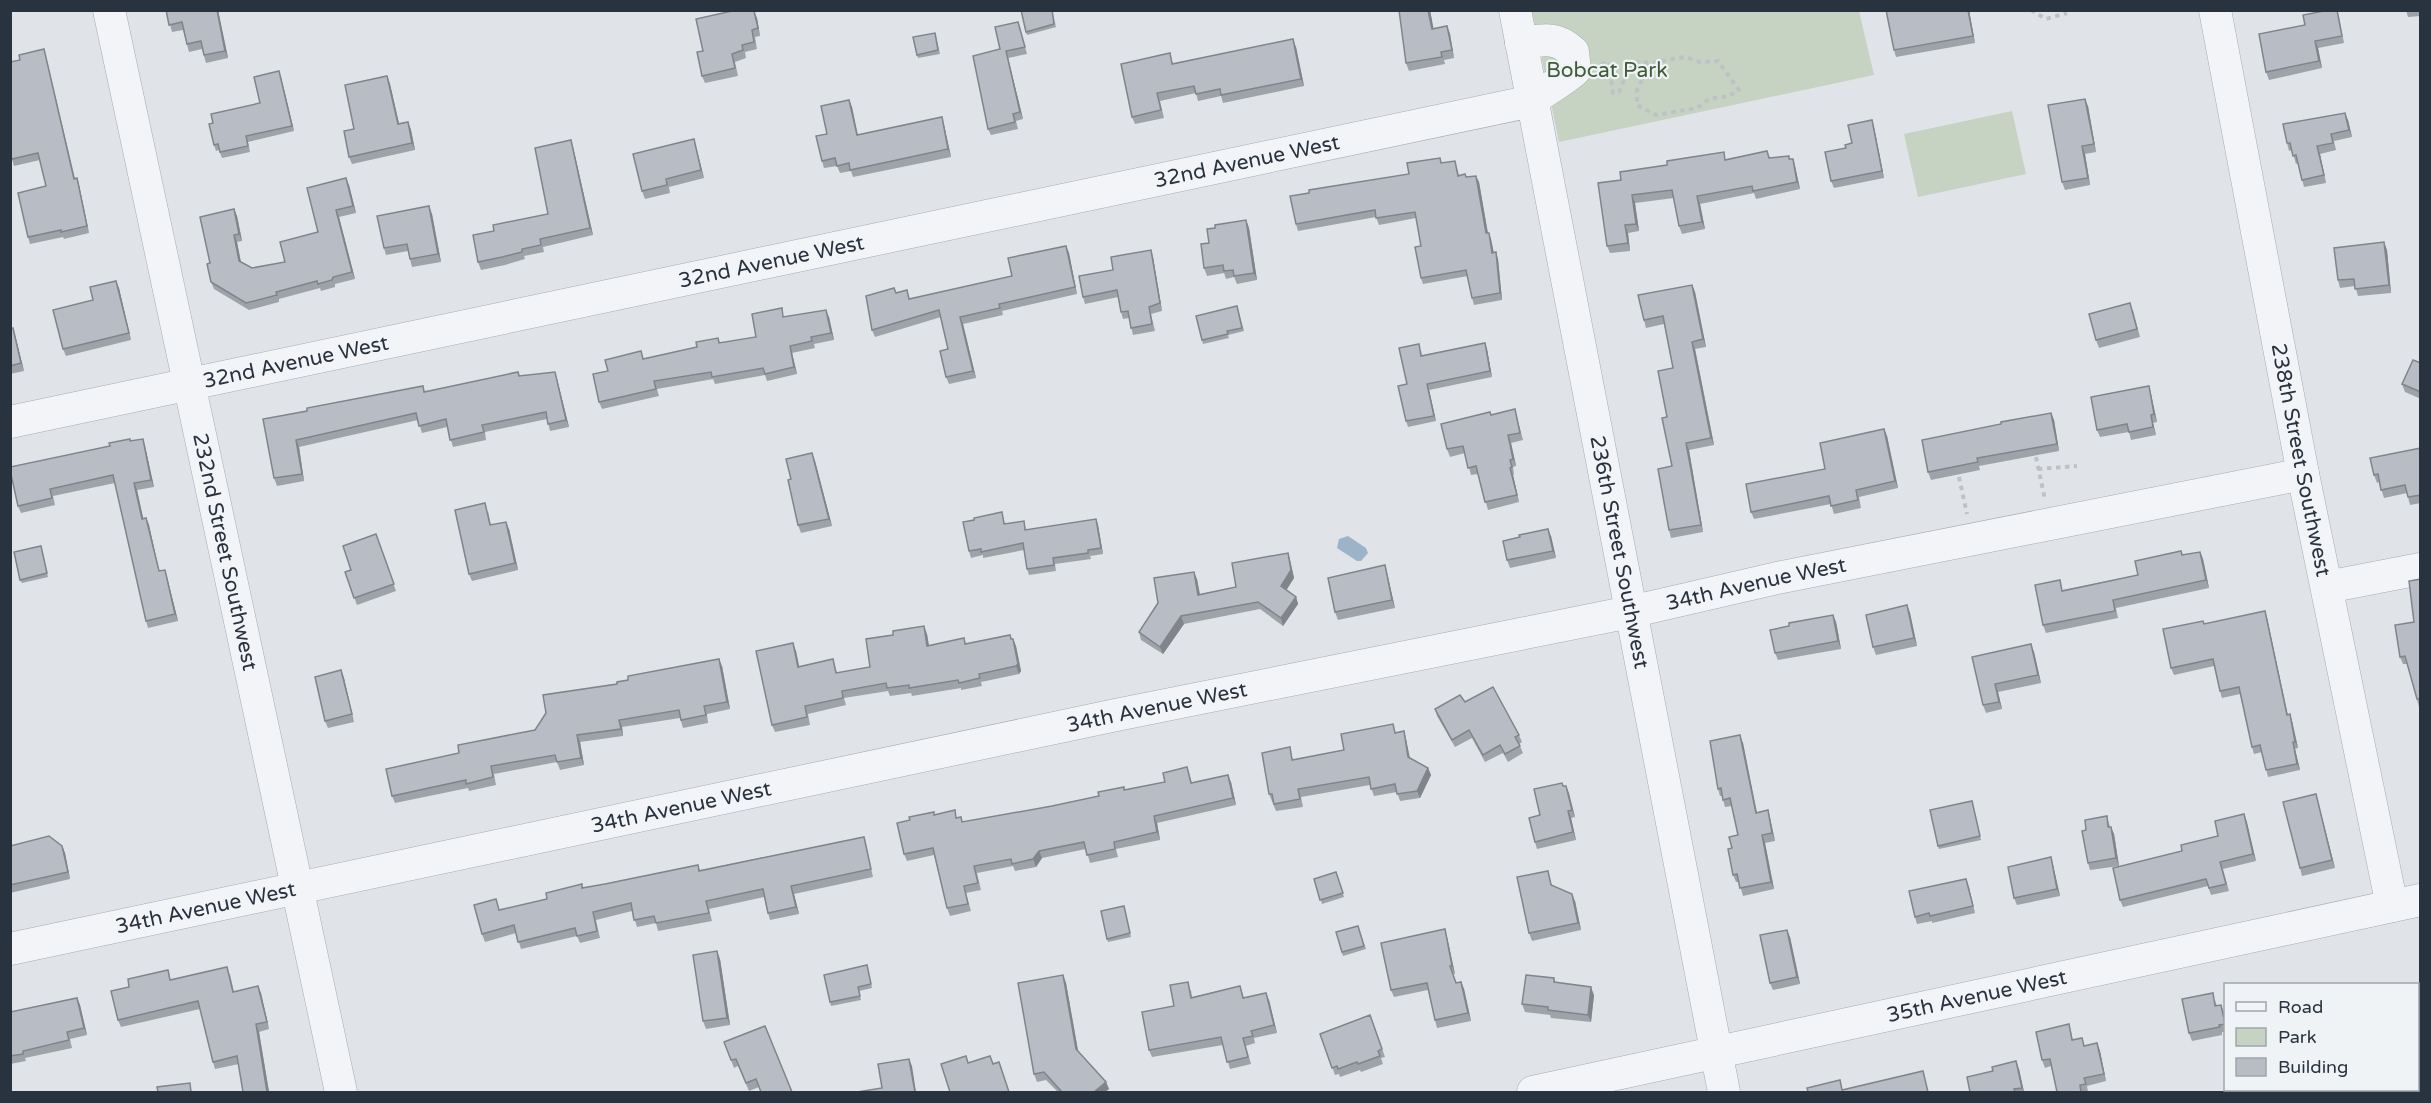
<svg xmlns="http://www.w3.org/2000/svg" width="2431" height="1103" viewBox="0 0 2431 1103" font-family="'Varela Round',sans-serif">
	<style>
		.green { fill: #c6d2c2 }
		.water { fill: #9db3c7 }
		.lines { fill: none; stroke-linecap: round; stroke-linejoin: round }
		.minor-casing { stroke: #a5abb3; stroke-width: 33 }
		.path { stroke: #bec2c7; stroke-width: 4; stroke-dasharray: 4.5 4.5; stroke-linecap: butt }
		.minor { stroke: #f3f4f7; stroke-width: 32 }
		.wall { fill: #9ea3a9 }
		.shaded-wall { fill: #81848a }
		.building { fill: #b8bdc5; stroke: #81848a; stroke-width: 1.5 }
		.labels { text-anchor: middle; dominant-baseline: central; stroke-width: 4.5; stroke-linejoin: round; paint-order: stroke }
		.park-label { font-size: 21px; fill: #3f5b37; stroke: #f0f3f6 }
		.street-label { font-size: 21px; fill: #29323f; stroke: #f0f3f6 }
	</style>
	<rect width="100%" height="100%" fill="#e0e4e9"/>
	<g class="green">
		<path d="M1532,11H1859L1874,75L1559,142Z"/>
		<path d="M2012,111L2026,174L1918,197L1904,134Z"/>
	</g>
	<path class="water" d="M1348,536L1366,548L1368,553L1361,561H1357L1337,548L1339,539Z"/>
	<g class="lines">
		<g class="minor-casing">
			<g id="minor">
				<path id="s1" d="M109,10L341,1092"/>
				<path id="s2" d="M1515,10L1724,1092"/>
				<path id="s3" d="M2215,10L2303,474L2392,906"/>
				<path id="s4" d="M10,422L1532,101C1547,88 1562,82 1575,70L1573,52C1556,36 1543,40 1521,43"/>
				<path d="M2327,587L2420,569"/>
				<path id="s5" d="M10,949L1116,715L1630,612L1777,578L2303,474"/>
				<path id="s6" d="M1533,1092L2420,900"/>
			</g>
		</g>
		<g class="path">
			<path d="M2031,10L2046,19L2067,13"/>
			<path d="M1601,64L1609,62L1613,93L1619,92L1632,62L1651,63L1685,57L1700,62L1718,61L1739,90L1729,96L1709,99L1697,108L1656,115L1637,105V90L1651,63"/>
			<path d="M2036,457L2045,500"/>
			<path d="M2038,469L2077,466"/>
			<path d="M1959,477L1967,514"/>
		</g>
		<use href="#minor" class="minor"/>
	</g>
	<g class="wall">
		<path d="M166,10H218L228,58L206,63L202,49L189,52L183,30L172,32Z"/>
		<path d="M1052,10L1056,27L1027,35L1026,32Z"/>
		<path d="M1399,10H1430L1433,29L1447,26L1450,34L1454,58L1444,60L1445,64L1409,71L1406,63Z"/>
		<path d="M1969,10L1975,43L1896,57L1894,50Z"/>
		<path d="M2337,10L2339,17L2344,43L2318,48L2322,68L2269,80L2266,72L2305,25Z"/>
		<path d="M2406,10H2421V16L2408,17Z"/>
		<path d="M757,18L760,36L755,37L757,49L745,52L746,58L735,62L738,76L705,83L702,76L703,51Z"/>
		<path d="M1018,22L1027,54L1008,58L1023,119L1016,121L1018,129L991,135L988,129L1000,49Z"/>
		<path d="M936,36L940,54L918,58L917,55Z"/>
		<path d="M1296,47L1304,86L1223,103L1221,96L1198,101L1196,93L1160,101L1164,118L1135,124L1132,117L1170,53L1173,64Z"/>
		<path d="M46,57L75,178H77L79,185L89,233L64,239L63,237L30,244L28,237L46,186L40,160L14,166L12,159Z"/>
		<path d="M387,76L390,84L399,124L408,122L411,130L415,150L352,164L349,157L354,129Z"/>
		<path d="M281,77L294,131L248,142L250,152L222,158L219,150L216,151L214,145L213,123L260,103Z"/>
		<path d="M849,100L852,107L858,135L944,125L951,157L853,177L851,171L840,173L837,166L824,168L822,161L827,134Z"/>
		<path d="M2088,106L2096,152L2085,154L2090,185L2065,190L2062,182Z"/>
		<path d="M1872,120L1874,127L1884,178L1834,188L1831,181L1846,148Z"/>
		<path d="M2348,120L2352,137L2334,141L2336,150L2320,154L2326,183L2304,187L2298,163L2296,164L2292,150L2289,151L2287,143Z"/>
		<path d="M694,139L704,178L669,187L670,193L645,199L642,191Z"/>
		<path d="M573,147L593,235L543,247L544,252L524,256L525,259L505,265L481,270L478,262L494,231L548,214Z"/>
		<path d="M1767,151L1770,158L1793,159L1795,166L1800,189L1756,199L1754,193L1700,204L1705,229L1682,234L1679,226L1674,198L1635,203L1639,231L1628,233L1630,251L1610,253L1607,246L1621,180Z"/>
		<path d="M1455,161L1459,175L1479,182L1488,233L1491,239L1494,253L1498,259L1502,300L1474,305L1472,298L1468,276L1423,284L1421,278V246L1416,218L1379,225L1376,217L1298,231L1296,224L1409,174L1442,163Z"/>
		<path d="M349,185L356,213L339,217L355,279L335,284V287L321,291L320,288L279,299V302L249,310L214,289L211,282L210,263L234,209L237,216L242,241L237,242L241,262L252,268L285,262L318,232Z"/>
		<path d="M432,214L441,262L412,267L408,251L386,255L384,248Z"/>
		<path d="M1246,220L1249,228L1257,280L1237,284L1234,277L1226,279L1224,273L1207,276L1204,268L1209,243L1215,228Z"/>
		<path d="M1066,246L1069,253L1077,294L1002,311L1003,315L963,324L976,378L949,384L946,377L948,349L941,317L875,337L872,330L896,293L910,299L1012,276Z"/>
		<path d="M2387,250L2391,293L2358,296L2355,286L2340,288L2338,280Z"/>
		<path d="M1153,257L1162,311L1151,314L1155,331L1133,335L1129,318L1123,319L1121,312L1118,297L1085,304L1083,297L1113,270Z"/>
		<path d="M1692,285L1695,292L1706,347L1695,349L1714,445L1689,450L1703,532L1671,538L1669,530L1672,466L1667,417L1673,368L1664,324L1646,328L1644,320Z"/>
		<path d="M119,288L131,340L66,356L63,349L93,300Z"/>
		<path d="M1238,309L1244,331L1228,335L1229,338L1203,344L1202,340Z"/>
		<path d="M2133,310L2140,337L2099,348L2096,340Z"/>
		<path d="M785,317H829L834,340L814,344L815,348L792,353L797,374L767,381L765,375L715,384L713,379L657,389L659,396L602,409L599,402L644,359L697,347L718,338L720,343L756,337Z"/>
		<path d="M10,328L15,335L24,371L10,374Z"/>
		<path d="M1487,349L1492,377L1429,390L1436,421L1408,427L1406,421L1407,384L1421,350L1422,356Z"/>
		<path d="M2421,363V399L2405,392L2402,384Z"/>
		<path d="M518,372L520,376L555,372L557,379L569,427L550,431L547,419L485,432L486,440L453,447L447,427L422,433L418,420L299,447L304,481L277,486L274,478L307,411L423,386L425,392Z"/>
		<path d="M2149,386L2151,394L2157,422L2153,423L2156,435L2131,440L2129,432L2100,437L2097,430Z"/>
		<path d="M2051,413L2054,420L2059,451L1979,466L1980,470L1931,480L1928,472L2001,424Z"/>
		<path d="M1491,415L1517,417L1523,440L1511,443L1516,466L1513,467L1514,474L1513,475L1519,502L1488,510L1478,474L1471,475L1465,453L1450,457L1447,449Z"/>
		<path d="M1884,429L1887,436L1898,488L1859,497L1861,508L1834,514L1831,504L1754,519L1751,512L1825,469Z"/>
		<path d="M130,441L145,446L154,487L137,490L143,519L146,518L149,525L159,571L165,570L167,577L178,621L148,628L146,621L115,483L53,496L55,505L21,513L18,506Z"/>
		<path d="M2421,448V503L2410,505L2407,493L2384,498L2379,482L2377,483L2374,475Z"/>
		<path d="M815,461L832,526L801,533L798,525L791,479Z"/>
		<path d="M488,511L491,525L509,529L518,570L472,581L469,574Z"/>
		<path d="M1002,512L1005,524L1024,521L1026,530L1096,519L1098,525L1103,554L1090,556L1091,559L1055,564L1056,571L1029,575L1027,569L1024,550L983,558V555L971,558L969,551L974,520Z"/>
		<path d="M376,534L396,591L357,605L345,572L351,570Z"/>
		<path d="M1551,536L1556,558L1510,568L1507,560Z"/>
		<path d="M42,549L48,577L22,583L20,580Z"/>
		<path d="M2181,551L2183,555L2200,552L2203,559L2209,588L2116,608L2118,618L2046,633L2043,625L2063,590L2138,575Z"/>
		<path d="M1288,553L1290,560L1294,578L1286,590L1296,597L1298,604L1283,626L1260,609L1184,624L1163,654L1141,640L1139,632L1197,579L1200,594L1236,587Z"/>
		<path d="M1385,565L1387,573L1395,608L1338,620L1335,612Z"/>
		<path d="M2421,579V707H2419L2407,664H2403L2400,657L2414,622Z"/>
		<path d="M1907,605L1910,613L1917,646L1876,655L1873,647Z"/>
		<path d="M1833,615L1836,622L1841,649L1778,660L1775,653L1789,626Z"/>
		<path d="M2267,618L2288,715L2290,714L2292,721L2298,748L2295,749L2300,770L2268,777L2262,752L2254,754L2252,747L2240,694L2222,698L2220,691L2214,666L2174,675L2171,668L2204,624Z"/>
		<path d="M927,634L929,646L964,638L966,644L1013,639L1016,646L1021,671L1019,674L981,682L982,686L961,690V688L912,696L911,693L890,696L888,691L844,698L846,705L808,714L810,725L775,732L772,725L796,651L799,667L833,659L837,673L870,667Z"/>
		<path d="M2034,652L2041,683L1998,692L2002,709L1986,713L1983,705L1972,657Z"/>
		<path d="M722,666L730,709L707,714L708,723L683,728L680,718L622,727L623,736L580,742L584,765L560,770L557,762L494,774L496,785L469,791L468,788L395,803L392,796L459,753L535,730L617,684Z"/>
		<path d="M341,670L344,678L354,722L328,728L325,721Z"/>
		<path d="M1465,702L1519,735L1522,742L1519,744L1523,753L1508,762L1503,753L1485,762L1472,738L1455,747L1437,716L1435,709Z"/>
		<path d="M1396,733L1406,739L1410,758L1428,768L1431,775L1420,798L1400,801L1397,792L1374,796L1370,785L1301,797L1303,807L1276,811L1269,794L1290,747L1293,760L1344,750Z"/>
		<path d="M1743,743L1757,812L1770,818L1775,841L1765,843L1774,889L1743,896L1739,882H1736L1733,875L1732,848L1738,835L1732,806L1725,807L1722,796H1720L1718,789Z"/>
		<path d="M1187,767L1192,783L1231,782L1236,805L1157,823L1160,840L1116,849L1118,857L1090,863L1086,849L1042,858L1036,867L1015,871L1013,866L977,873L981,890L966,893L971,911L950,916L947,908L934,855L907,861L904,854L935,814L958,818L961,817L963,822L1052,806L1099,796L1124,787L1125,790L1165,782Z"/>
		<path d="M1563,786H1566L1575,817L1571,818L1576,840L1537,849L1535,842L1540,815Z"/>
		<path d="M1972,801L1981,840L1939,849L1938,846Z"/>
		<path d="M2318,802L2335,868L2302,876L2300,868Z"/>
		<path d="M2244,814L2256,861L2223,869L2229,891L2211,895L2208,886L2123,907L2120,900L2182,851L2218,836Z"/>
		<path d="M2107,816L2110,827L2114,834L2119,866L2090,870L2088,863L2086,830Z"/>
		<path d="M864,837L866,844L873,877L794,894L799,914L770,920L768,913L764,897L709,909L712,921L658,931L656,923L637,927L632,911L596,920L600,938L580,943L577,936L521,949L516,933L485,942L482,934L500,910L547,899L582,884L583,888L605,884L698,865L700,870Z"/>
		<path d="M10,846H62L65,853L70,879L10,893Z"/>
		<path d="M2053,865L2060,896L2017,905L2014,898Z"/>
		<path d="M1548,871L1552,886L1575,901L1581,930L1532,941L1529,933Z"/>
		<path d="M1336,872L1344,897L1322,904L1314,879Z"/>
		<path d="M1966,879L1975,913L1932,923V921L1917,924L1915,917Z"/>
		<path d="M1124,906L1131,937L1108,942L1107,939Z"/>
		<path d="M1358,926L1366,949L1343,956L1336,932Z"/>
		<path d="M1447,937L1455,974H1453L1456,983L1461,982L1464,989L1471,1021L1437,1028L1435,1020L1428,990L1394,997L1391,990Z"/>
		<path d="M1790,937L1800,984L1773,990L1770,983Z"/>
		<path d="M720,959L730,1025L706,1029L703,1021Z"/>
		<path d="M867,965L872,988L859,991L861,1000L831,1006L830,1002Z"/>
		<path d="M230,974L234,992L261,993L269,1029L259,1032L269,1092H243L239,1064L215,1069L213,1062L200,1009L121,1027L118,1020L171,980Z"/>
		<path d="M1063,975L1066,983L1078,1051L1106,1082L1109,1089L1105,1092H1058L1046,1080L1037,1082L1034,1074Z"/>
		<path d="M1554,978L1556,983L1594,995L1591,1022L1551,1018L1550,1015L1525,1012L1522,1004Z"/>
		<path d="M1240,986L1244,998L1269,1000L1277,1033L1254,1038L1255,1043L1246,1046L1251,1064L1230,1069L1223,1045L1152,1057L1149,1050L1174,1006L1191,990L1192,997Z"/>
		<path d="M77,998L80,1005L87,1035L70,1039L72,1048L25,1058L26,1061L10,1064V1008L12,1012Z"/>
		<path d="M2215,1000L2217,1006L2224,1013L2226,1022V1032H2222V1035L2192,1041L2189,1033Z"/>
		<path d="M1370,1015L1385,1057L1381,1058L1383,1064L1361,1072L1360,1070L1340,1077L1339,1074L1335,1075L1320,1034Z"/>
		<path d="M2071,1032L2073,1040L2085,1046L2097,1043L2100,1051L2106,1081L2087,1086L2088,1092H2057L2051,1066L2045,1068L2042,1060Z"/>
		<path d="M727,1050L792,1092L759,1087L749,1091L738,1066L734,1068Z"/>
		<path d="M2019,1069L2024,1092H1970Z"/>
	</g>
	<g class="shaded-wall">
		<path d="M217,10H218L228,58L225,51Z"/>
		<path d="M1428,10H1430L1435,36L1432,29Z"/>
		<path d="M1968,10H1969L1975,43L1973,36Z"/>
		<path d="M754,11L757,18L760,36L758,28Z"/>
		<path d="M1447,26L1450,34L1454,58L1452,50Z"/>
		<path d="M1293,39L1296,47L1304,86L1301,79Z"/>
		<path d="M2315,41L2318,48L2322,68L2319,61Z"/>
		<path d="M44,49L46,57L76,186L74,179Z"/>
		<path d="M1006,51L1008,58L1023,119L1020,112Z"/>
		<path d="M279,71L281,77L294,131L292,126Z"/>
		<path d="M387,76L390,84L401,132L398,124Z"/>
		<path d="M2085,99L2088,106L2096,152L2094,144Z"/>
		<path d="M849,100L852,107L859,143L857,135Z"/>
		<path d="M2345,113L2348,120L2352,137L2349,130Z"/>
		<path d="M942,117L944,125L951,157L948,149Z"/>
		<path d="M1872,120L1874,127L1884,178L1882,171Z"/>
		<path d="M408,122L411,130L415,150L412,143Z"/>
		<path d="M694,139L696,147L704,178L701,170Z"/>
		<path d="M571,140L573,147L593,235L590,228Z"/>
		<path d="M2082,146L2085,154L2090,185L2088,178Z"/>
		<path d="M2317,146L2320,154L2326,183L2324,175Z"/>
		<path d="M1793,159L1795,166L1800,189L1797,182Z"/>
		<path d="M1476,176L1479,182L1489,240L1486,233Z"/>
		<path d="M77,178L79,185L89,233L87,226Z"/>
		<path d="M346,178L349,185L356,213L353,206Z"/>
		<path d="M1632,195L1635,203L1639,231L1636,224Z"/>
		<path d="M1697,196L1700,204L1705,229L1702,222Z"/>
		<path d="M429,206L432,214L441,262L438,254Z"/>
		<path d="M234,209L237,216L242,241L239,234Z"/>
		<path d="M336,210L339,217L355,279L352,272Z"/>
		<path d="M1246,220L1249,228L1257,280L1254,273Z"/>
		<path d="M1625,225L1628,233L1630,251L1628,243Z"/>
		<path d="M1489,233L1491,239L1495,260L1492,253Z"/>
		<path d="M234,235L237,242L242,268L239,261Z"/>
		<path d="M2384,242L2387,250L2391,293L2389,285Z"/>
		<path d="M1066,246L1069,253L1077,294L1075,287Z"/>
		<path d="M1151,250L1153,257L1162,311L1160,303Z"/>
		<path d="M1496,252L1498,259L1502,300L1500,293Z"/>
		<path d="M116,281L119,288L131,340L129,333Z"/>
		<path d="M1692,285L1695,292L1706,347L1703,339Z"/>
		<path d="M826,310L829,317L834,340L831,333Z"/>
		<path d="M960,317L963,324L976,378L973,371Z"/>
		<path d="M13,328L15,335L24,371L21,363Z"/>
		<path d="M1692,342L1695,349L1714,445L1711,438Z"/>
		<path d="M1485,343L1487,349L1492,377L1490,371Z"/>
		<path d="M790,346L792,353L797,374L794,367Z"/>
		<path d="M555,372L557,379L569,427L566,420Z"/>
		<path d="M1427,384L1429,390L1436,421L1434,416Z"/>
		<path d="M2149,386L2151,394L2157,422L2154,414Z"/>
		<path d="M2051,413L2054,420L2059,451L2057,444Z"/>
		<path d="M2151,415L2156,435L2153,427Z"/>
		<path d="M1884,429L1887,436L1898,488L1895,481Z"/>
		<path d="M1508,435L1511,443L1516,466L1513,459Z"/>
		<path d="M143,439L145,446L154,487L151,480Z"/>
		<path d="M296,440L299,447L304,481L302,474Z"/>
		<path d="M1686,443L1689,450L1703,532L1701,525Z"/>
		<path d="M812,453L815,461L832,526L829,519Z"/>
		<path d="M1510,468L1513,475L1519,502L1517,495Z"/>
		<path d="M134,483L137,490L145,526L142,519Z"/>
		<path d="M146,518L149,525L161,579L159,571Z"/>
		<path d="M1096,519L1098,525L1103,554L1101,548Z"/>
		<path d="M506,522L509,529L518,570L515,563Z"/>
		<path d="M1548,529L1551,536L1556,558L1553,551Z"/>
		<path d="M2200,552L2203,559L2209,588L2206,580Z"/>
		<path d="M1288,553L1290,560L1294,578L1284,594L1281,586Z"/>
		<path d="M1385,565L1387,573L1395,608L1392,600Z"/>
		<path d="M165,570L167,577L178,621L175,614Z"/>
		<path d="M1194,572L1197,579L1201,602L1198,595Z"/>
		<path d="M1296,597L1298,604L1283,626L1281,618Z"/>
		<path d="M1907,605L1910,613L1917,646L1914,638Z"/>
		<path d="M2265,611L2267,618L2289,722L2287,715Z"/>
		<path d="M1833,615L1836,622L1841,649L1838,641Z"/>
		<path d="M1181,616L1184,624L1163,654L1160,647Z"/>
		<path d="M924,626L927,634L930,653L927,646Z"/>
		<path d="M1013,639L1016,646L1021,671L1019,674L1016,666Z"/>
		<path d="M793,643L796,651L801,675L798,667Z"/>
		<path d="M2031,644L2034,652L2041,683L2038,675Z"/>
		<path d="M719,659L722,666L730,709L727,702Z"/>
		<path d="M341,670L344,678L354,722Z"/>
		<path d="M1995,684L1998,692L2002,709L1999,702Z"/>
		<path d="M2290,714L2292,721L2298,748L2295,742Z"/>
		<path d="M619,720L622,727L623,736L621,729Z"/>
		<path d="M1404,731L1406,739L1411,765L1408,757Z"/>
		<path d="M577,735L580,742L584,765L581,758Z"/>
		<path d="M1740,735L1743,743L1758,820L1756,813Z"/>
		<path d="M2293,742L2295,749L2300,770L2297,764Z"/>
		<path d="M1428,768L1431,775L1420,798L1417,791Z"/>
		<path d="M1228,775L1231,782L1236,805L1233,798Z"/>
		<path d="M1566,786L1569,793L1575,817L1572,810Z"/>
		<path d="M2316,794L2318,802L2335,868L2332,860Z"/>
		<path d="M1768,810L1770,818L1775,841L1772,833Z"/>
		<path d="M1568,811L1571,818L1576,840L1573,832Z"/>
		<path d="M2244,814L2247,822L2256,861L2253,854Z"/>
		<path d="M1154,816L1157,823L1160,840L1157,832Z"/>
		<path d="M2111,827L2114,834L2119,866L2116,858Z"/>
		<path d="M1762,835L1765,843L1774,889L1771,882Z"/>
		<path d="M62,846L65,853L70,879L68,872Z"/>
		<path d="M1039,851L1042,858L1036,867L1033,859Z"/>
		<path d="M2051,857L2053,865L2060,896L2057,889Z"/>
		<path d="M1966,879L1969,887L1975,913L1973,906Z"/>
		<path d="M791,886L794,894L799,914L796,907Z"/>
		<path d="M1572,894L1575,901L1581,930L1578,923Z"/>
		<path d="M1445,929L1447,937L1455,974L1452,966Z"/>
		<path d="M1787,930L1790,937L1800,984L1797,977Z"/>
		<path d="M717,951L720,959L730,1025L727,1018Z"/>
		<path d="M1063,975L1066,983L1079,1056L1076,1049Z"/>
		<path d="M1461,982L1464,989L1471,1021L1468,1013Z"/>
		<path d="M258,986L261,993L269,1029L267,1022Z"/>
		<path d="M1591,987L1594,995L1591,1022L1588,1015Z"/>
		<path d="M1266,993L1269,1000L1277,1033L1274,1025Z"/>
		<path d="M77,998L80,1005L87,1035L84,1028Z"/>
		<path d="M2221,1005L2224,1013L2226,1026L2225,1024Z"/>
		<path d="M256,1024L259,1032L269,1092H267Z"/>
		<path d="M2097,1043L2100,1051L2106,1081L2104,1074Z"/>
		<path d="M909,1059L912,1066L916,1092H915Z"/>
		<path d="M2016,1061L2019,1069L2024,1092L2022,1088Z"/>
		<path d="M1106,1082L1109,1089L1105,1092H1094Z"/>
	</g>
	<g class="building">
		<path d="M166,10H217L225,51L204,55L201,41L187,44L182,22L169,25Z"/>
		<path d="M1021,10H1052L1054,24L1026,32Z"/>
		<path d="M1399,10H1428L1432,29L1447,26L1452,50L1441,52L1442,57L1406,63Z"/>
		<path d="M1886,10H1968L1973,36L1894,50Z"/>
		<path d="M2329,10H2337L2342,36L2315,41L2319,61L2266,72L2259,34L2305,25L2303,15Z"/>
		<path d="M732,11H754L758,28L752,30L754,42L742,45L743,50L732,54L735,68L702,76L697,52L703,51L696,19Z"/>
		<path d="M1018,22L1025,47L1006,51L1020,112L1013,114L1015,122L988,129L973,56L1000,49L995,27Z"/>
		<path d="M935,33L938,50L917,55L913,37Z"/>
		<path d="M1293,39L1301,79L1221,95L1220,89L1196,94L1194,86L1157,93L1161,110L1132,117L1121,64L1170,53L1172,64Z"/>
		<path d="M44,49L74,179L77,178L87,226L61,232V230L28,237L18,193L46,186L38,153L12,159L10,153V62L20,60L19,55Z"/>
		<path d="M279,71L292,126L246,136L248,146L220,152L218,144L214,145L209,124L213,123L211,114L260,103L254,77Z"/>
		<path d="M387,76L398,124L408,122L412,143L349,157L344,131L354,129L345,85Z"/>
		<path d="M2085,99L2094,144L2082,146L2088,178L2062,182L2048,105Z"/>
		<path d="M849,100L857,135L942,117L948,149L850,170L849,163L837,166L835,158L822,161L816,136L827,134L821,106Z"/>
		<path d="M2345,113L2349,130L2331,134L2333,143L2317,146L2324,175L2302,180L2296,155L2293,156L2290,143H2287L2283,124Z"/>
		<path d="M1872,120L1882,171L1831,181L1825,152L1846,148L1845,145L1852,143L1848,125Z"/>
		<path d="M694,139L701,170L666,179L667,185L642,191L633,154Z"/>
		<path d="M571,140L590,228L540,239L541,245L522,249V252L502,257L478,262L473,235L494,231L493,225L548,214L535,148Z"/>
		<path d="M1767,151L1769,158L1789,156V159H1793L1797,182L1753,191L1752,186L1697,196L1702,222L1679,226L1672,190L1632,195L1636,224L1625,225L1628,243L1607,246L1598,183L1621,180L1620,172L1667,165V161L1724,152L1725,160Z"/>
		<path d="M1440,158L1441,163L1455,161L1458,176L1465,174L1466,177L1476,176L1486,233H1489L1492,253L1496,252L1500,293L1472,298L1466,270L1421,278L1415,247L1421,246L1415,212L1376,218L1375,210L1296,224L1290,196L1309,193V190L1409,174L1407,163Z"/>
		<path d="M346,178L353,206L336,210L352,272L333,277L332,280L318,284L317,281L276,292L277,295L246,303L211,282L207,264L210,263L200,217L234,209L239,234L234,235L239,261L252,268L285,262L280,242L318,232L307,188Z"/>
		<path d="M429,206L438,254L410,259L407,244L384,248L377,216Z"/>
		<path d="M1246,220L1254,273L1234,276L1233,270L1224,271L1223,265L1204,268L1201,244L1209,243L1207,229L1215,228V225Z"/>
		<path d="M2384,242L2389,285L2355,289L2354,279L2338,280L2334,248Z"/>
		<path d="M1066,246L1075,287L999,304L1000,308L960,317L973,371L946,377L940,351L948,349L939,310L872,330L866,296L894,288L896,293L907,290L909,299L1012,276L1008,258Z"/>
		<path d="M1151,250L1160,303L1149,307L1152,324L1131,328L1128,311L1121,312L1117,290L1083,297L1079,276L1113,270L1111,257Z"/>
		<path d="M116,281L129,333L63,349L53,310L93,300L90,287Z"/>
		<path d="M1692,285L1703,339L1692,342L1711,438L1686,443L1701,525L1669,530L1658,469L1672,466L1662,418L1667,417L1658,371L1673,368L1663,316L1644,320L1638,295Z"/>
		<path d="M2130,303L2137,329L2096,340L2089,314Z"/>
		<path d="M1237,306L1242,328L1227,331L1228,334L1202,340L1196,316Z"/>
		<path d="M782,308L783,317L826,310L831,333L811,337L812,341L790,346L794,367L765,374L763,368L712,377L711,372L654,381L656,389L599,402L593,374L608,371L605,360L641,351L643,359L697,347L696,342L718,338L719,343L756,337L752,314Z"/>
		<path d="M10,328H13L21,363L10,366Z"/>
		<path d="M1485,343L1490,371L1427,384L1434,416L1406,421L1398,386L1407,384L1399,348L1419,344L1421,356Z"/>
		<path d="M2413,360L2421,363V392L2402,384Z"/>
		<path d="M518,372L519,376L555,372L566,420L548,424L546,412L482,425L484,432L450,440L446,419L419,426L416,413L296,440L302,474L274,478L263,419L307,411V408L423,386L424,392Z"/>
		<path d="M2149,386L2154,414L2151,415L2153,427L2129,432L2127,424L2097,430L2091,397Z"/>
		<path d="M1515,409L1520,433L1508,435L1513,459L1510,460L1512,467L1510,468L1517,495L1485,502L1476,466L1468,468L1463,446L1447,449L1441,424L1490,412L1491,415Z"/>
		<path d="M2051,413L2057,444L1977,458L1978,462L1928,472L1922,440L2001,424V422Z"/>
		<path d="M1884,429L1895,481L1856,490L1858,500L1831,506L1829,496L1751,512L1746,484L1825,469L1820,443Z"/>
		<path d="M130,439V441L143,439L151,480L134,483L142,519L146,518L159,571L165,570L175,614L146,621L113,475L50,489L52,498L18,506L10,470V467L110,446L109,443Z"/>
		<path d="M2421,448V495L2408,497L2405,485L2381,490L2378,474L2374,475L2370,458Z"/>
		<path d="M812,453L829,519L798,525L788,480L791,479L786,459Z"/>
		<path d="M485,503L490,525L506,522L515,563L469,574L455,510Z"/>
		<path d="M1002,512L1004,524L1024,521L1025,530L1096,519L1101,548L1088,550V553L1053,558L1054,565L1027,569L1023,543L981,552V549L969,551L963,522L974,520V518Z"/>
		<path d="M1548,529L1553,551L1507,560L1503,541L1520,537L1519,535Z"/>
		<path d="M376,534L394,584L354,598L345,572L351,570L343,546Z"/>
		<path d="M41,546L47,573L20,580L14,552Z"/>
		<path d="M2181,551L2182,555L2200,552L2206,580L2113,600L2115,611L2043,625L2035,585L2060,580L2062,591L2138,575L2135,561Z"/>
		<path d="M1288,553L1291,570L1281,586L1296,597L1281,618L1258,602L1181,616L1160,647L1139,632L1158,603L1154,578L1194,572L1198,595L1236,587L1232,563Z"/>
		<path d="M1385,565L1392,600L1335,612L1328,578Z"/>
		<path d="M2421,579V699H2417L2405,656L2400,657L2395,625L2414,622L2409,581Z"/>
		<path d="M1907,605L1914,638L1873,647L1866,615Z"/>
		<path d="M2265,611L2287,715L2290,714L2295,742H2293L2297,764L2266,770L2260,745L2252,747L2239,687L2220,691L2213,659L2171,668L2163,629L2203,621L2204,624Z"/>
		<path d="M1833,615L1838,641L1775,653L1770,630L1789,626V623Z"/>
		<path d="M924,626L927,646L964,638L965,644L1010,635L1011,639H1013L1018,664L1016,666L979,674L980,678L959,683L958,680L909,688V685L887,688L886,683L842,691L843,698L805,706L807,717L772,725L756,651L793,643L798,667L833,659L836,673L870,667L866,639L893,635V631Z"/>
		<path d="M2031,644L2038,675L1995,684L1999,702L1983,705L1972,657Z"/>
		<path d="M719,659L727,702L704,706L706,715L681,720L679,710L619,720L621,729L577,735L581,758L557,762L555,755L491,766L493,777L466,784V780L392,796L386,769L459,753L458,745L535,730L546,713L543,695L617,684V682L628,680V676Z"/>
		<path d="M341,670L352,714L325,721L315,677Z"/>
		<path d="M1493,687L1519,735L1515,737L1520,746L1505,754L1500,745L1483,755L1469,730L1452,740L1435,709L1460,695L1465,702Z"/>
		<path d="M1393,724L1395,733L1404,731L1408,757L1428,768L1417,791L1397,794L1395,784L1371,789L1369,777L1298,789L1300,799L1274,804L1272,794H1269L1262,753L1290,747L1292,760L1344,750L1341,734Z"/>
		<path d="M1740,735L1756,813L1768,810L1772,833L1762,835L1771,882L1740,888L1737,874L1733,875L1728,849L1732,848L1729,837L1738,835L1730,798L1723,800L1721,788L1718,789L1710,741Z"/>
		<path d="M1187,767L1191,783L1228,775L1233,798L1154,816L1157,832L1114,842L1115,849L1087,855L1084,842L1039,851L1033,859L1012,864L1011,859L974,866L978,883L964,886L968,904L947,908L933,848L904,854L897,823L910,820L909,817L934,812V815L955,810L956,818L961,817L962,822L1052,806L1099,796L1098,792L1124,787V790L1165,782L1163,773Z"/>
		<path d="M1562,783L1563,786H1566L1572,810L1568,811L1573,832L1535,842L1529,818L1540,815L1534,789Z"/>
		<path d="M2316,794L2332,860L2300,868L2283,802Z"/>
		<path d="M1972,801L1980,836L1938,846L1930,810Z"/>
		<path d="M2244,814L2253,854L2220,862L2226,884L2209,888L2206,879L2120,900L2113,868L2182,851L2181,845L2218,836L2215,821Z"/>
		<path d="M2107,816L2108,827H2111L2116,858L2088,863L2082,831L2086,830L2085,820Z"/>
		<path d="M49,836L62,846L68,872L10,885V846Z"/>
		<path d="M864,837L871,869L791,886L796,907L768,913L763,889L706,901L709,913L656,923L654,916L634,920L631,903L593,912L597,931L577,936L575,928L518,942L514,925L482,934L474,905L496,899L499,910L547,899L546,893L582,884V888L605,884L698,865L699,871Z"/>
		<path d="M2051,857L2057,889L2014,898L2008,867Z"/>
		<path d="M1548,871L1551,885L1572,894L1578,923L1529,933L1517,877Z"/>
		<path d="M1336,872L1343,893L1320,900L1314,879Z"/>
		<path d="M1966,879L1973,906L1930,916L1929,913L1915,917L1909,891Z"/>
		<path d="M1124,906L1130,933L1107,939L1101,911Z"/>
		<path d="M1358,926L1364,946L1342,952L1336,932Z"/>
		<path d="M1445,929L1452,966H1450L1456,983L1461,982L1468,1013L1435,1020L1427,983L1391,990L1381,943Z"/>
		<path d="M1787,930L1797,977L1770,983L1760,935Z"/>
		<path d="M717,951L727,1018L703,1021L693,955Z"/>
		<path d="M867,965L871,984L858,987L860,996L830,1002L824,975Z"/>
		<path d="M227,967L233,992L258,986L267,1022L256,1024L267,1092H243L237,1056L213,1062L198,1001L118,1020L111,991L129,987L128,979L168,970L170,980Z"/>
		<path d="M1063,975L1076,1049L1106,1082L1094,1092H1062L1044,1072L1034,1074L1018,983Z"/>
		<path d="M1526,975L1554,978V982L1591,987L1588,1015L1548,1010V1007L1522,1004Z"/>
		<path d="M1188,982L1191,998L1240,986L1243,998L1266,993L1274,1025L1251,1031L1253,1036L1243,1038L1248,1057L1227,1062L1221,1037L1149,1050L1142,1012L1174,1006L1170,985Z"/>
		<path d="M2213,993L2215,1006L2221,1005L2225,1024L2219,1025L2220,1027L2189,1033L2182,999Z"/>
		<path d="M77,998L84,1028L67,1032L69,1040L23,1051V1054L10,1056V1012Z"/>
		<path d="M1370,1015L1382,1049L1378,1051L1380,1056L1358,1064L1357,1062L1338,1069L1337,1066L1332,1068L1320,1034Z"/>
		<path d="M2069,1024L2072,1040L2082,1038L2084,1046L2097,1043L2104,1074L2084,1078L2086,1084L2080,1085L2081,1092H2057L2050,1059L2042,1060L2036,1032Z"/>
		<path d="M765,1026L792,1092H761L756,1079L746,1083L736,1059L731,1060L724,1042Z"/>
		<path d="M966,1056L968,1063L990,1056L993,1064L999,1062L1009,1092H950L941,1064Z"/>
		<path d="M909,1059L915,1092H857L882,1088L878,1064Z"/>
		<path d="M2016,1061L2022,1088L2014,1089L2015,1092H1970L1967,1077L1993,1071L1992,1067Z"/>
		<path d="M1923,1071L1928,1092H1808L1807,1088L1840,1080L1842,1090Z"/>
		<path d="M190,1083L191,1092H158L157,1087Z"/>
		<path d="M2264,1089H2320V1092H2265Z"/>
	</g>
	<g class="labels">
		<g class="park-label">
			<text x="1607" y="70">Bobcat Park</text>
		</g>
		<g class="street-label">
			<text stroke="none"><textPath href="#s4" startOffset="1264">32nd Avenue West</textPath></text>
			<text stroke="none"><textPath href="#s4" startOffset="778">32nd Avenue West</textPath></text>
			<text stroke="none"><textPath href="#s4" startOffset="292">32nd Avenue West</textPath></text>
			<text stroke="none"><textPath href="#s3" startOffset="458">238th Street Southwest</textPath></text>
			<text stroke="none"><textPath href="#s1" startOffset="554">232nd Street Southwest</textPath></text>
			<text stroke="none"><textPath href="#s2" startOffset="552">236th Street Southwest</textPath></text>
			<text stroke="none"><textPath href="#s5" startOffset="1784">34th Avenue West</textPath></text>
			<text stroke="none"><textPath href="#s5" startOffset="1172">34th Avenue West</textPath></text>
			<text stroke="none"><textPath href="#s5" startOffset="686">34th Avenue West</textPath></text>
			<text stroke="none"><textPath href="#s5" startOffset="200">34th Avenue West</textPath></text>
			<text stroke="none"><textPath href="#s6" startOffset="454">35th Avenue West</textPath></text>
		</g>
	</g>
	<rect width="2431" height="1103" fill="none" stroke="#29323f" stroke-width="24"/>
	<rect x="2224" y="983" width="195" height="108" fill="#f0f3f6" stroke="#a0a6ad" stroke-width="1.5"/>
	<rect x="2236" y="1002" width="30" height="9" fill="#f3f4f7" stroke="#a0a6ad" stroke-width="1.5"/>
	<text x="2278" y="1013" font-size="18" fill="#29323f">Road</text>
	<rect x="2236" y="1028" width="30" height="18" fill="#c6d2c2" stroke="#a0a6ad" stroke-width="1.5"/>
	<text x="2278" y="1043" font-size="18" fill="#29323f">Park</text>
	<rect x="2236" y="1058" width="30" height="18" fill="#b8bdc5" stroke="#a0a6ad" stroke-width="1.5"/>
	<text x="2278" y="1073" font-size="18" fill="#29323f">Building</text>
</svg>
